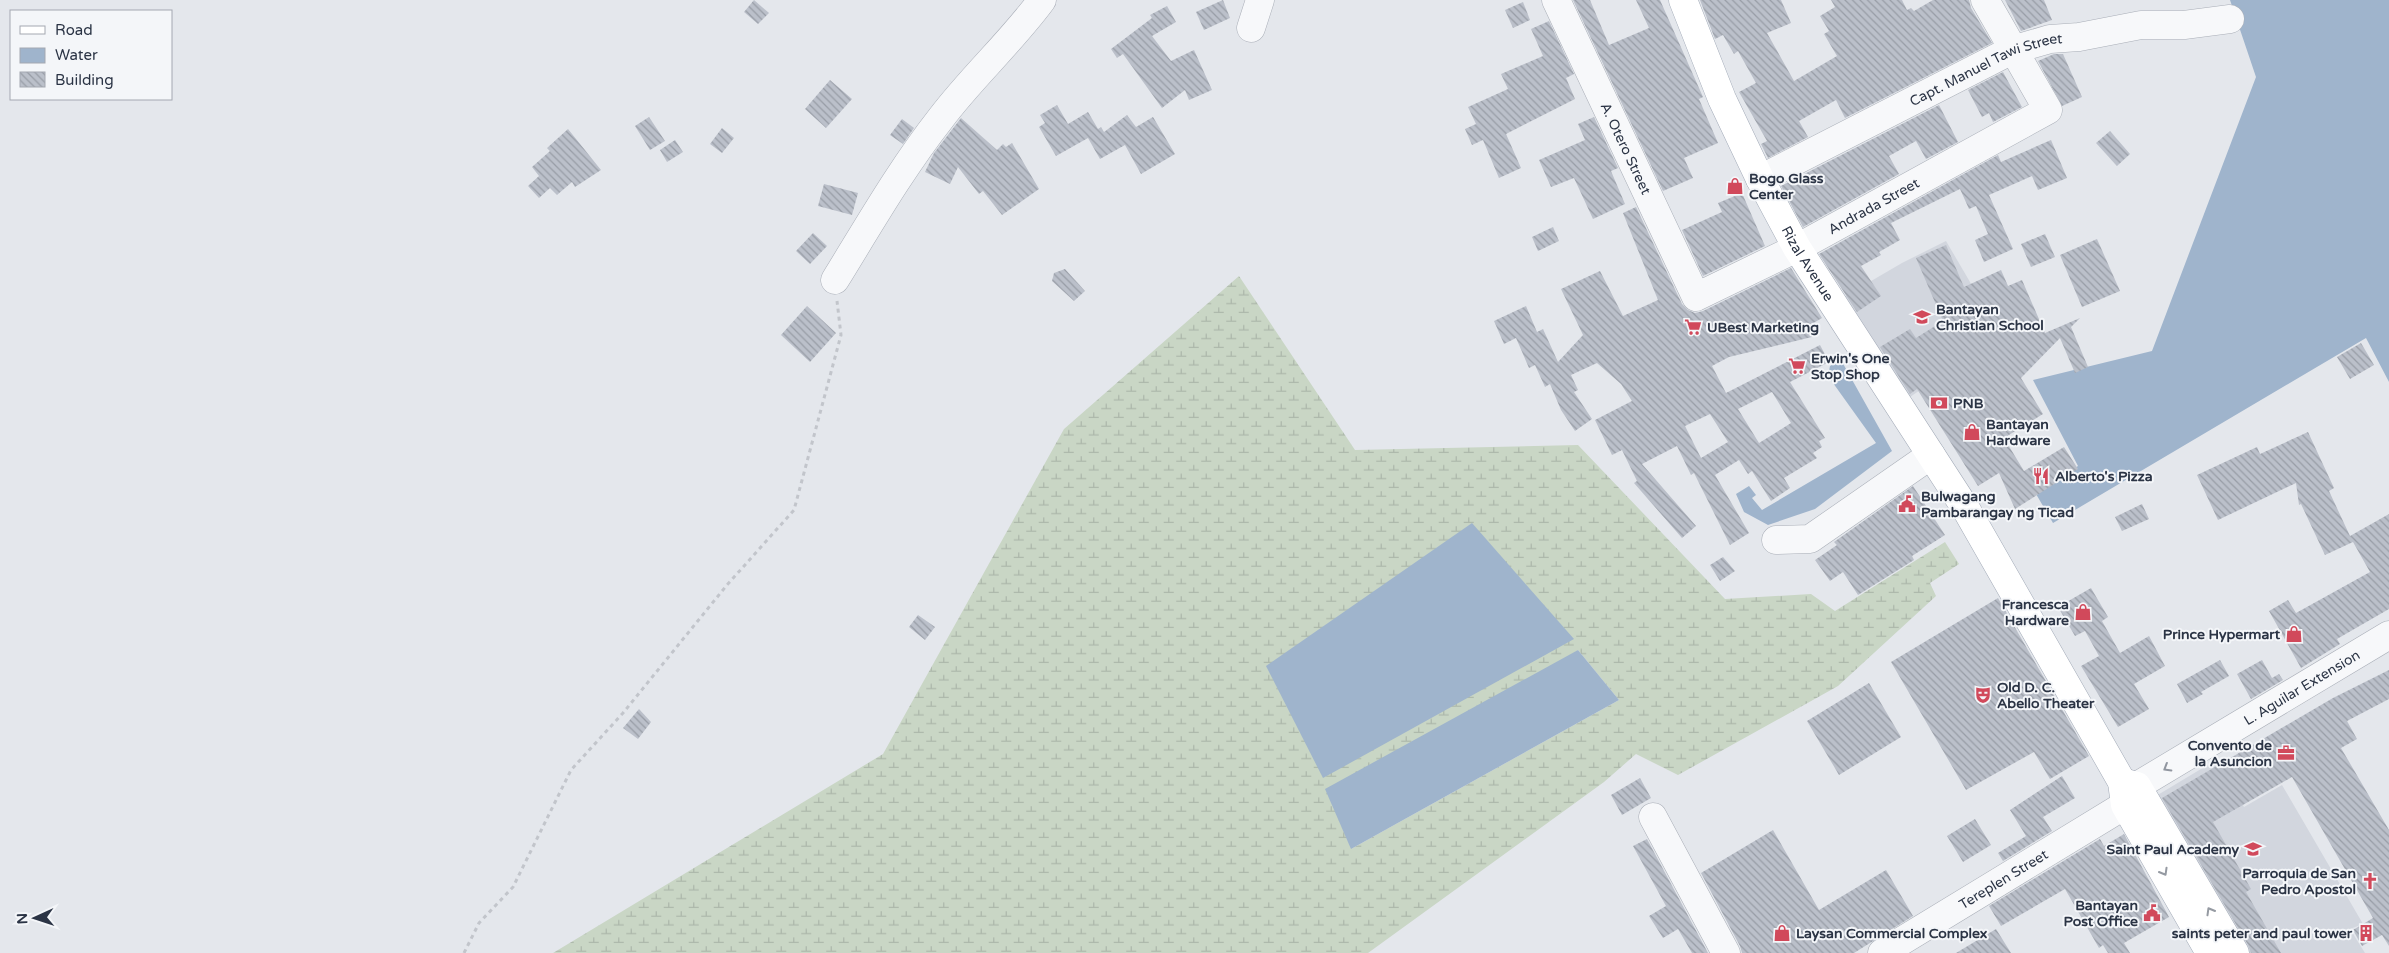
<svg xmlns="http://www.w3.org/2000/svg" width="2389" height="953" viewBox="0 0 2389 953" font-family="'Varela Round',sans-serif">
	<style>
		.built { fill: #d2d6de }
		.wetland { fill: url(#wetland-marsh); fill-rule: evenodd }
		.water { fill: #9fb4cc }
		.building { fill: url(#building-back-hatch); fill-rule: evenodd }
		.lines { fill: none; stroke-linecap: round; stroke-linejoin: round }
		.minor-casing { stroke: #a9aeb7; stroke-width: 29 }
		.major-casing { stroke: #a3abb8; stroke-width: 29 }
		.path { stroke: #c2c5cb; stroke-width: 3; stroke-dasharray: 4 4; stroke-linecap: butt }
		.minor { stroke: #f7f8fa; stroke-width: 28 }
		.major { stroke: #fff; stroke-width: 28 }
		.oneway { stroke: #9196a0 }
		.oneway2 { stroke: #959aa2 }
		.labels { text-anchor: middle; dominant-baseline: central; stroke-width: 4; stroke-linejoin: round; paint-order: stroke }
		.street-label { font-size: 14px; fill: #2b3445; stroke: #f4f6f9 }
		.poi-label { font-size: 14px; font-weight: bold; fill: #2b3445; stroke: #f4f6f9; text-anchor: start }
	</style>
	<defs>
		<pattern id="wetland-marsh" width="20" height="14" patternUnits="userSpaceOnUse" patternTransform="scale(1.25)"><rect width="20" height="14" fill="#c9d6c5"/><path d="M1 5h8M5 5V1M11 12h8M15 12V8" fill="none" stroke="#adb8ab"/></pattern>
		<pattern id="building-back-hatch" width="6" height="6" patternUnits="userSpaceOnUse" patternTransform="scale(1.25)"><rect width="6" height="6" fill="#bbc0ca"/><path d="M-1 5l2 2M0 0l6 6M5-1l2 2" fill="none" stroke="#989da6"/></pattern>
	</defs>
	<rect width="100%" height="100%" fill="#e4e7ec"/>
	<g class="built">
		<path d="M1946,241L2001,335L1907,399L1842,298L1902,263Z"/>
		<path d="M2216,760L2244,807L2282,785L2363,924L2350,929L2365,953H2246L2156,796Z"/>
	</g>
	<path class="wetland" d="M1239,276L1355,450L1578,445L1725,599L1811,594L1835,611L1945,542L1959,564L1930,583L1936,596L1838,686L1678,775L1636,754L1604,782L1368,953H553L883,754L1064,429ZM1578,650L1619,700L1351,849Z"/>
	<g class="water">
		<path d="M2230,0H2389V382L2366,338L2053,523L2036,494L2078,466L2033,380L2152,351L2256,77Z"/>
		<path d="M1841,360L1892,451L1815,509L1768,525L1744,512L1736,494L1749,486L1756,495L1752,498L1762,510L1876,443L1828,376L1830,366Z"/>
		<path d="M1472,523L1574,639L1323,778L1266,666Z"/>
		<path d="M1578,650L1619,700L1351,849L1325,789Z"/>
	</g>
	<g class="building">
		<path d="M754,0L769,13L758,24L744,12Z"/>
		<path d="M1223,0L1230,18L1204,30L1196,12Z"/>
		<path d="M1573,0H1590L1609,45L1649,28L1636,0H1660L1703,97L1699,99L1718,143L1684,158L1693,178L1663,191Z"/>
		<path d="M1700,0H1781L1791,23L1767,33L1794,81L1837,56L1824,34L1829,31L1820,16L1835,7L1831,0H1902L1907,10L1911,8L1914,11L1933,0H1969L1971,8L1992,43L1845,118L1836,100L1799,121L1808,137L1768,158L1761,144L1767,141L1739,92L1756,83L1738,51L1734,54L1723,35L1715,39Z"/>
		<path d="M2005,0H2044L2052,20L2021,31Z"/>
		<path d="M1523,2L1530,20L1513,28L1505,10Z"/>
		<path d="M1167,6L1176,22L1152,36L1171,61L1194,50L1212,90L1189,100L1185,90L1162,108L1123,54L1117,58L1111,49L1152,18L1150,15Z"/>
		<path d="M1549,21L1574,74L1566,78L1575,99L1506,134L1521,168L1499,178L1483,140L1472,145L1465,129L1476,124L1468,107L1508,89L1501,74L1543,56L1531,29Z"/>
		<path d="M2054,54H2063L2082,97L2062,106L2038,61Z"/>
		<path d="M2003,72L2022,107L1993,122L1989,113L1982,117L1968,90Z"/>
		<path d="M830,80L852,99L826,128L805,109Z"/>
		<path d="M1057,105L1068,124L1088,112L1098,129L1101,127L1104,132L1127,115L1136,127L1153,117L1175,154L1141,174L1125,145L1100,159L1088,138L1056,156L1039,127L1045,123L1040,115Z"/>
		<path d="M1939,105L1958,142L1926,159L1916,141L1889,156L1899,174L1803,227L1781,186Z"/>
		<path d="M649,117L665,141L650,150L635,126Z"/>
		<path d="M1594,117L1618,168L1611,171L1625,204L1593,219L1574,178L1551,187L1539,160L1585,140L1578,124Z"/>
		<path d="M961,118L997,150L1003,144L1006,147L1012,143L1039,189L1002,215L983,191L979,194L958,167L950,184L925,172L934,153Z"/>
		<path d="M902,119L914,128L903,144L890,135Z"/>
		<path d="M722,128L734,138L722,153L710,144Z"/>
		<path d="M568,129L601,170L575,187L572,182L557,195L550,188L539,198L528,186L539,176L532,167L550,151L547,148Z"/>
		<path d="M2110,131L2130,154L2117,166L2096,143Z"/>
		<path d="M675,140L683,152L667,162L660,150Z"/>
		<path d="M2051,140L2067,178L2038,190L2032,176L1989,195L2013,249L1984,262L1975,240L1988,234L1976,206L1969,209L1960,189L1891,223L1900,240L1879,252L1881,255L1861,266L1881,296L1857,312L1819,254L1998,155L2001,162Z"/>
		<path d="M824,184L858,193L852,215L818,206Z"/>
		<path d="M1742,193L1765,246L1703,276L1682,230L1722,212L1718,203Z"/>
		<path d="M1636,207L1682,304L1688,310L1695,313L1703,311L1791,268L1822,318L1810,325L1816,336L1729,357L1712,366L1726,393L1820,345L1829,362L1790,382L1825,438L1819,441L1822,447L1813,453L1817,458L1784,478L1790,488L1771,501L1752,471L1748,474L1739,460L1715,475L1749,533L1730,545L1694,473L1691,475L1677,446L1642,464L1696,526L1682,538L1634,483L1637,481L1622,450L1612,455L1595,420L1632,401L1621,384L1597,363L1571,375L1578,390L1574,392L1592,419L1575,431L1561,410L1550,384L1545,387L1535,365L1529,368L1516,338L1504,344L1494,321L1526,306L1537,332L1543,329L1558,362L1583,335L1561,289L1600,271L1623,316L1658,300L1623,213ZM1772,392L1791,423L1759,443L1738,409ZM1710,414L1728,442L1701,458L1685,426Z"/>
		<path d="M1553,227L1559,241L1538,251L1532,237Z"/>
		<path d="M813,233L827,246L810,264L796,251Z"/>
		<path d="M2045,234L2055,257L2031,267L2021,244Z"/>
		<path d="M2097,239L2120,291L2082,307L2060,255Z"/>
		<path d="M1946,245L1964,287L2001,270L2008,286L2022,280L2045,333L2080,318L2071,327L2088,367L2075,373L2060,338L2021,378L2043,414L2004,438L2024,471L2064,447L2078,469L2015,509L1999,473L1978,486L1917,389L1910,394L1880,347L1910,329L1916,338L1943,321L1916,258Z"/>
		<path d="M1065,269L1085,291L1074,301L1052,281L1054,273Z"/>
		<path d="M807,306L836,333L810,362L781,335Z"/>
		<path d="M2361,343L2374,365L2350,379L2337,357Z"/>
		<path d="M2308,432L2334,488L2329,491L2350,536L2389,514V609L2337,639L2340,644L2301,668L2269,611L2288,600L2296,613L2370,572L2353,542L2325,555L2301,504L2299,505L2296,483L2218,520L2197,475L2257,447L2260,454Z"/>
		<path d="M1913,486L1945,535L1912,556L1914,560L1858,595L1843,572L1830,581L1815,560L1837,545L1834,542Z"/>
		<path d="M2142,504L2149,519L2122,531L2115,517Z"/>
		<path d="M1723,557L1735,571L1720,581L1710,565Z"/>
		<path d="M2091,588L2108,617L2102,621L2120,653L2149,636L2165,666L2134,684L2149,709L2118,727L2081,666L2099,656L2085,631L2075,636L2058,607Z"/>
		<path d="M1998,598L2089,756L2050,779L2034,752L1966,790L1891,662Z"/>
		<path d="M918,615L935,627L925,640L909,627Z"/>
		<path d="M2220,660L2229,676L2201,692L2203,694L2187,703L2177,684Z"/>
		<path d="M2262,660L2272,678L2279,674L2283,680L2251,699L2237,674Z"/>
		<path d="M2389,670V699L2347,721L2357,739L2341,748L2389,830V946L2382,935L2362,946L2353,930L2373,918L2292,777L2213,822L2251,889L2246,892L2281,953H2251L2248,945L2162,798L2333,698Z"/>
		<path d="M1869,683L1901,737L1839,775L1807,721Z"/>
		<path d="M639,709L651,722L638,739L623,728Z"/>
		<path d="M2062,776L2075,798L2043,817L2052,831L2003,861L1998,853L2026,836L2010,810Z"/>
		<path d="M1640,778L1651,798L1622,815L1611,795Z"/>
		<path d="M1975,819L1991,845L1963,862L1947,836Z"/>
		<path d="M1773,830L1819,910L1886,870L1913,916L1854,953H1742L1740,946L1701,873Z"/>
		<path d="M2124,834L2169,917L2124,943L2130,953H2108L2103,945L2099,948L2065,889L2001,926L1989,906L2100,839L2104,846Z"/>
		<path d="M1647,839L1708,953H1692L1678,929L1663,938L1649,916L1666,906L1633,846Z"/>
		<path d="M1996,929L2011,953H1956Z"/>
	</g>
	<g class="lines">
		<g class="minor-casing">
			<g id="minor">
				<path id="s1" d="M1556,0L1696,297L1797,248L2048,110L1985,0"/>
				<path d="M1251,28L1260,0"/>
				<path id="s2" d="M1760,179L2012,50L2050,39L2079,37L2141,25H2184L2230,19"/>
				<path d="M835,280C869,225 901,169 941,118C972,77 1011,42 1042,0"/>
				<path d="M1776,540L1810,539L1931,455"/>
				<path d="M1653,817L1726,953"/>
				<path id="s3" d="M1882,953L2125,805L2137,786L2389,635"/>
			</g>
		</g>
		<g class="major-casing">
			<g id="major">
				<path id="s4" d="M1683,0L1722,99L1760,179L1797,248L1966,509L2122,782L2125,805L2210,953"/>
				<path d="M2122,782L2137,786L2235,953"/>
			</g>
		</g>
		<path class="path" d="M464,953L479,923L513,887L571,770L623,713L727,585L794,510L841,335L837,301"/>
		<use href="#minor" class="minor"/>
		<use href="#major" class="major"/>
	</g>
	<defs><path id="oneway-chevron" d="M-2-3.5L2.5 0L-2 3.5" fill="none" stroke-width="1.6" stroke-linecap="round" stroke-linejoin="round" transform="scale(1.25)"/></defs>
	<use class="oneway" href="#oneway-chevron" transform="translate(2167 768) rotate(149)"/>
	<g class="oneway2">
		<use href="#oneway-chevron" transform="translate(2164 872) rotate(60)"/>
		<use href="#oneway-chevron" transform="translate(2210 911) rotate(-120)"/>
	</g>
	<defs>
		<g id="shop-bare" transform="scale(1.35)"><path d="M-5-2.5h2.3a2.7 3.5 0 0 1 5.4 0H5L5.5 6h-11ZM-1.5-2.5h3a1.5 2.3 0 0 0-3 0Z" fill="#d1495b" stroke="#f4f6f9" stroke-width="2.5" paint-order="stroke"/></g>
		<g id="school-bare" transform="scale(1.35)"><path d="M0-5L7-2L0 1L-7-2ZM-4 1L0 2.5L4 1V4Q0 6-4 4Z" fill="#d1495b" stroke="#f4f6f9" stroke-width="2.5" paint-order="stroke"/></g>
		<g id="supermarket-bare" transform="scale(1.35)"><path d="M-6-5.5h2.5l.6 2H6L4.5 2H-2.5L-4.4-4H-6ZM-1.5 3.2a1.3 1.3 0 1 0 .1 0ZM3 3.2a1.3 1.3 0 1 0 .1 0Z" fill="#d1495b" stroke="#f4f6f9" stroke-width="2.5" paint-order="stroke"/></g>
		<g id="bank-bare" transform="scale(1.35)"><path d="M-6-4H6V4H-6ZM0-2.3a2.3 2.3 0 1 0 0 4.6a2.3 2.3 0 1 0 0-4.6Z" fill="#d1495b" stroke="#f4f6f9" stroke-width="2.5" paint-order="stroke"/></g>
		<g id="restaurant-bare" transform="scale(1.35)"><path d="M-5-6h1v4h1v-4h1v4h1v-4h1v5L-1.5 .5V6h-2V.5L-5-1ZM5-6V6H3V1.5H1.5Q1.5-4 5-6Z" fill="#d1495b" stroke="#f4f6f9" stroke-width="2.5" paint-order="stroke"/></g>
		<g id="civic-bare" transform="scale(1.35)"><path d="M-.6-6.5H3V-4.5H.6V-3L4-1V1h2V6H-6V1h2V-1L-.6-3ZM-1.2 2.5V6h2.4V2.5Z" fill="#d1495b" stroke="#f4f6f9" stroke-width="2.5" paint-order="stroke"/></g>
		<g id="theatre-bare" transform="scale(1.35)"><path d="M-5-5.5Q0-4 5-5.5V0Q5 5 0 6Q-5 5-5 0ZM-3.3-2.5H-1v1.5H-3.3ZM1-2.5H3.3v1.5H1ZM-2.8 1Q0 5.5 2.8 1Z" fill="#d1495b" stroke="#f4f6f9" stroke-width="2.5" paint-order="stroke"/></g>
		<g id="office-bare" transform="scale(1.35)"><path d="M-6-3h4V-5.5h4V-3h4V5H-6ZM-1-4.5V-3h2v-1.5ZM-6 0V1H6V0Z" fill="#d1495b" stroke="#f4f6f9" stroke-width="2.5" paint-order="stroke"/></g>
		<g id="church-bare" transform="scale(1.35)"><path d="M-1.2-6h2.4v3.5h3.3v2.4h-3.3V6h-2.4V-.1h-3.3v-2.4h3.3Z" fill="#d1495b" stroke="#f4f6f9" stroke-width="2.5" paint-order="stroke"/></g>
		<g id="building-bare" transform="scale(1.35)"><path d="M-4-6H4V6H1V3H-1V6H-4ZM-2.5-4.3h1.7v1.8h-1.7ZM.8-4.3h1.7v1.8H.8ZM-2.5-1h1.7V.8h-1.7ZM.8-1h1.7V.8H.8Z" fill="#d1495b" stroke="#f4f6f9" stroke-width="2.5" paint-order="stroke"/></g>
	</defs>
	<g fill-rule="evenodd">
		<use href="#shop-bare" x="1735" y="186"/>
		<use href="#school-bare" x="1922" y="317"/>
		<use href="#supermarket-bare" x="1693" y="327"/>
		<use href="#supermarket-bare" x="1797" y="366"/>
		<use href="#bank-bare" x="1939" y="403"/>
		<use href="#shop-bare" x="1972" y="432"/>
		<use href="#restaurant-bare" x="2041" y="476"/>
		<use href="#civic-bare" x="1907" y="504"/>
		<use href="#shop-bare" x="2083" y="612"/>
		<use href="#shop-bare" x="2294" y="634"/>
		<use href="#theatre-bare" x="1983" y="695"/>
		<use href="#office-bare" x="2286" y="753"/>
		<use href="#school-bare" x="2253" y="849"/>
		<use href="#church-bare" x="2370" y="881"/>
		<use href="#civic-bare" x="2152" y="913"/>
		<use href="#shop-bare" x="1782" y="933"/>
		<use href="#building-bare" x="2366" y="933"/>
	</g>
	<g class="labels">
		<g class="street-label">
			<text stroke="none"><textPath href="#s2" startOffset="252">Capt. Manuel Tawi Street</textPath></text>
			<text stroke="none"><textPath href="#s1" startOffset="164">A. Otero Street</textPath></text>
			<text stroke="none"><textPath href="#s1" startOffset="528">Andrada Street</textPath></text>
			<text stroke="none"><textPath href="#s4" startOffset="292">Rizal Avenue</textPath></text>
			<text stroke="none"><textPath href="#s3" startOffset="499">L. Aguilar Extension</textPath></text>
			<text stroke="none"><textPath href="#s3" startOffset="142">Tereplen Street</textPath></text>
		</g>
		<g class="poi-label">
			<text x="1749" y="178">Bogo Glass<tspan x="1749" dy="16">Center</tspan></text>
			<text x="1936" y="309">Bantayan<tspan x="1936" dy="16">Christian School</tspan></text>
			<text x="1707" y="327">UBest Marketing</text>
			<text x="1811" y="358">Erwin's One<tspan x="1811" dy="16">Stop Shop</tspan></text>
			<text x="1953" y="403">PNB</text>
			<text x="1986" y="424">Bantayan<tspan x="1986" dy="16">Hardware</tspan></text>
			<text x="2055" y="476">Alberto's Pizza</text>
			<text x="1921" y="496">Bulwagang<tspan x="1921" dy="16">Pambarangay ng Ticad</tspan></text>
			<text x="2069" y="604" text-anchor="end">Francesca<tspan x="2069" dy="16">Hardware</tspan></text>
			<text x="2280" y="634" text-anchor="end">Prince Hypermart</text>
			<text x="1997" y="687">Old D. C.<tspan x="1997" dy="16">Abello Theater</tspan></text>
			<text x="2272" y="745" text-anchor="end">Convento de<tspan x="2272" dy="16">la Asuncion</tspan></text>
			<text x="2239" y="849" text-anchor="end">Saint Paul Academy</text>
			<text x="2356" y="873" text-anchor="end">Parroquia de San<tspan x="2356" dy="16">Pedro Apostol</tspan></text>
			<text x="2138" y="905" text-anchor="end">Bantayan<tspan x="2138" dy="16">Post Office</tspan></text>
			<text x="1796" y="933">Laysan Commercial Complex</text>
			<text x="2352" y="933" text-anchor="end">saints peter and paul tower</text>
		</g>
	</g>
	<rect x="10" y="10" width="162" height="90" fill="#f4f6f9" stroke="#a4a8b1"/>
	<rect x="20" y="26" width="25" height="8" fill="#ffffff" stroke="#a4a8b1"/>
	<text x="55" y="35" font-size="15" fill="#2b3445">Road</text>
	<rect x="20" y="48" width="25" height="15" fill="#9fb4cc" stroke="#a4a8b1"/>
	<text x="55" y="60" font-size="15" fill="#2b3445">Water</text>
	<rect x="20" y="72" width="25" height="15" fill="url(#building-back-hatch)" stroke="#a4a8b1"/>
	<text x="55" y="85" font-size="15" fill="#2b3445">Building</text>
	<g transform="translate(35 918) rotate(267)" stroke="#f4f6f9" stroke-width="4" paint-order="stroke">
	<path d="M0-4L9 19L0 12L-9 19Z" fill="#2b3445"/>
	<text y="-8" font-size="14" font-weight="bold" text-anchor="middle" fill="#2b3445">N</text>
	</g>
</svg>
